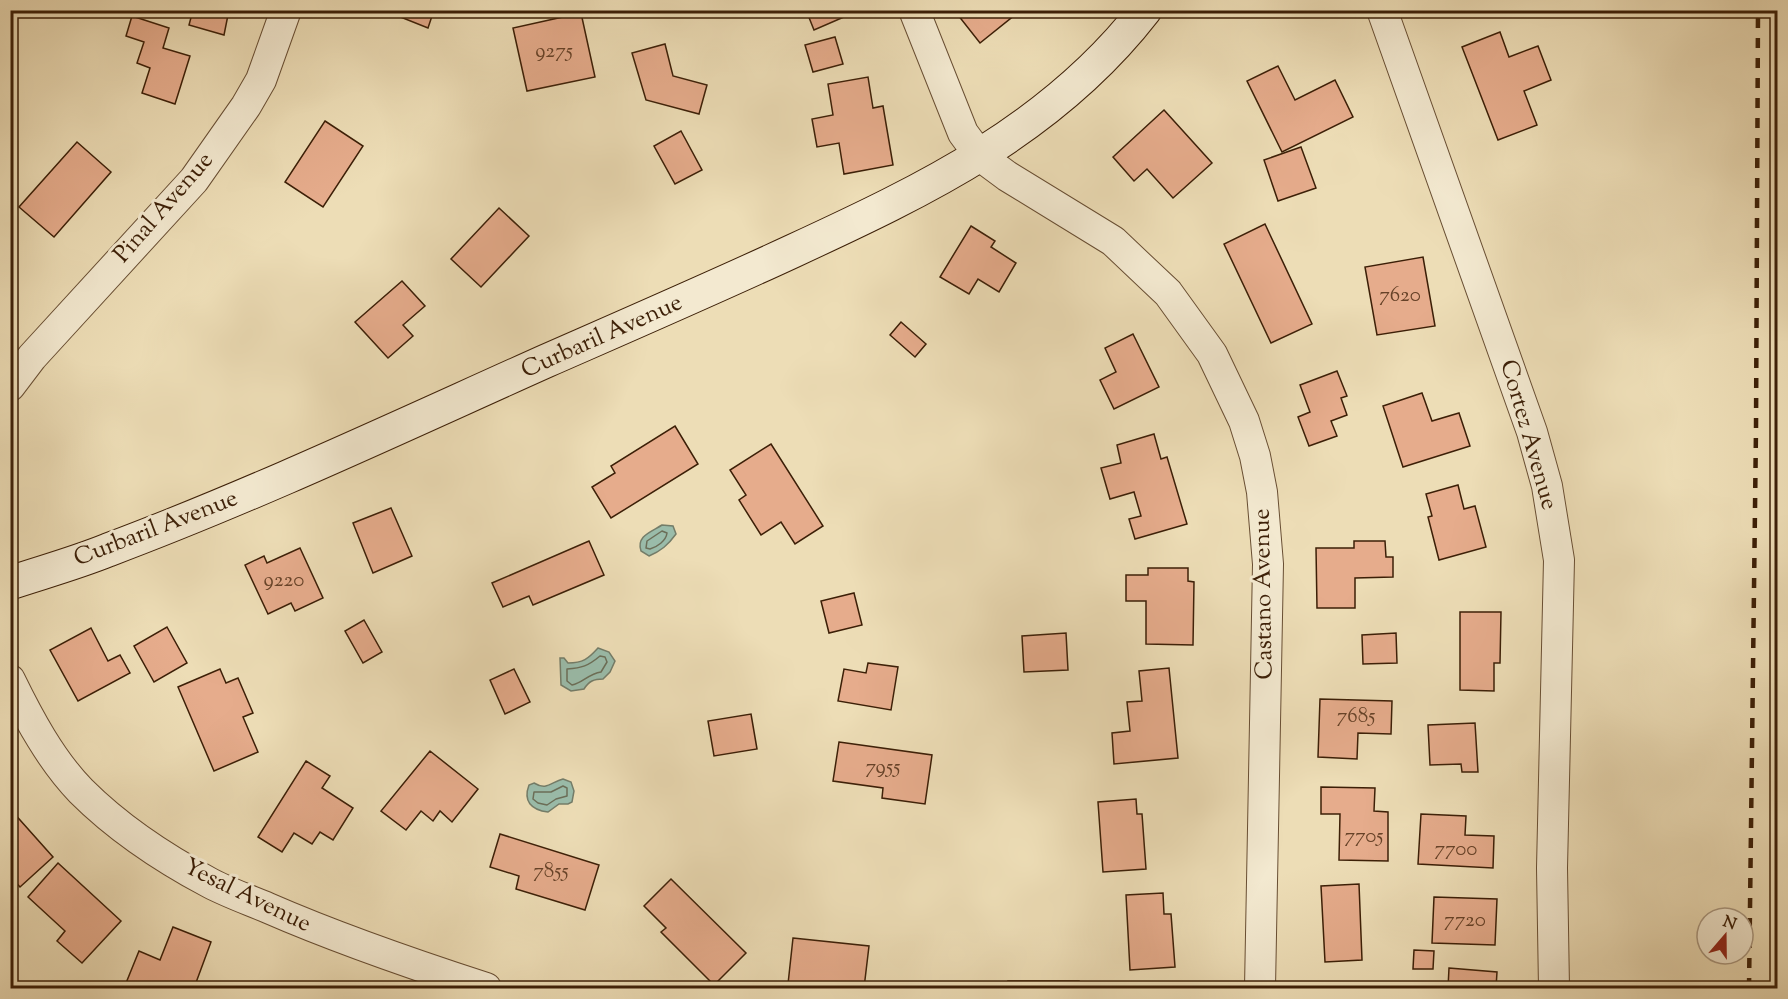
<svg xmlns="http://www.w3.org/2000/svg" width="1788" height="999" viewBox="0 0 1788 999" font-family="'Sorts Mill Goudy',serif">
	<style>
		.water { fill: #9abcaa; stroke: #747d69; stroke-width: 1.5 }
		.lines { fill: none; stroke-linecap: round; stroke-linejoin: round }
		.shore { stroke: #6b6e58; stroke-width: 1.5 }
		.building { fill: #e6ac8c; stroke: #3c1f07; stroke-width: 1.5 }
		.street-casing { stroke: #684e33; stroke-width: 32 }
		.secondary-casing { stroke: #3c1f07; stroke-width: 35 }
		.street { stroke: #f3e9d0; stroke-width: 30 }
		.secondary { stroke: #f3e9d0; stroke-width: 33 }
		.rail { stroke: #3c1f07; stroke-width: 4.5; stroke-dasharray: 10 10; stroke-linecap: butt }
		.labels { text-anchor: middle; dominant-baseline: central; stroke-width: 6; stroke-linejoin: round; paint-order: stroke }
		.number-label { font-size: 21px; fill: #664228 }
		.street-label { font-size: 24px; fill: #3c1f07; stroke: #f3e9d0 }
	</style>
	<rect width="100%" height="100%" fill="#edddb6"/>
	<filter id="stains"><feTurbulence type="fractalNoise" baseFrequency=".00333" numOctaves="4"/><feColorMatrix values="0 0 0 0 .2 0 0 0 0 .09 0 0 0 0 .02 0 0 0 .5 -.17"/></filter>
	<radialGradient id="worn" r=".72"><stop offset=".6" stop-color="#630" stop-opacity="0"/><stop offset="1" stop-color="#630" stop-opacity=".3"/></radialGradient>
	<g class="water">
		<path d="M662,525L673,526L676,534C668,545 661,551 649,556L641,551C636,536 651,532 662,525Z"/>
		<path d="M598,648L609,652L615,661L610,672L603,679C594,679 589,681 584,689L571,691L561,685L560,658H564L568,663C583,663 588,659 598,648Z"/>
		<path d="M563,779L571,782L574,791L572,802L568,804H559L548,812C531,810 523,801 529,785L534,783C547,791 551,782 563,779Z"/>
	</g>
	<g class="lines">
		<g class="shore">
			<path d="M662,531L667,533C666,541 657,547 650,549L646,548L647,541Z"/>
			<path d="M600,656L605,657L607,662L601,672C588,674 583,683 572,685L567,681V669C582,668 588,666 600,656Z"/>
			<path d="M563,786L567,788V796L556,799L547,805L538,803L533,799L534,792H551Z"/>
		</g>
	</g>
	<g class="building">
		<path d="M193,10H229L224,35L189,25Z"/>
		<path d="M383,10H434L428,28Z"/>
		<path d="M806,10H860L814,30Z"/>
		<path d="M954,10H1021L980,43Z"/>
		<path d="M581,13L595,77L527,91L513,28Z"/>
		<path d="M132,16L169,28L163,48L190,56L175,104L142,93L150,68L137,63L144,42L126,36Z"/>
		<path d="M1500,32L1509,57L1538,46L1551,80L1524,91L1537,125L1498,140L1462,47Z"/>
		<path d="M835,37L843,64L813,72L805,45Z"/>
		<path d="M665,44L673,76L707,85L699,114L646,100L632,53Z"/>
		<path d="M1278,66L1295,100L1335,80L1353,117L1282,152L1247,81Z"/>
		<path d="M868,77L873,108L883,106L893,165L844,174L839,143L817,147L812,119L833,115L828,84Z"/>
		<path d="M1164,110L1212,163L1173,198L1147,169L1134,181L1113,157Z"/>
		<path d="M325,121L363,146L323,207L285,182Z"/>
		<path d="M681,131L702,170L675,184L654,146Z"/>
		<path d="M77,142L111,172L54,237L19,207Z"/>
		<path d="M1301,147L1316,188L1278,201L1264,160Z"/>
		<path d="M499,208L529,236L481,287L451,259Z"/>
		<path d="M1265,224L1312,324L1271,343L1224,244Z"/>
		<path d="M971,226L995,241L991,247L1016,263L999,292L978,279L969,294L940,277Z"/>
		<path d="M1423,257L1435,326L1377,335L1365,267Z"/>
		<path d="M402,281L425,306L403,325L413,336L388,358L355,322Z"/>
		<path d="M901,322L926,344L915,357L890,335Z"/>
		<path d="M1133,334L1159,387L1114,409L1100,380L1116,372L1105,348Z"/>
		<path d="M1337,371L1347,396L1341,398L1347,415L1331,421L1337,436L1309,446L1298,417L1310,412L1300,385Z"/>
		<path d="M1422,393L1432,421L1459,413L1470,446L1403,467L1383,406Z"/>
		<path d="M675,426L698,464L611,518L592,487L615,473L611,466Z"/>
		<path d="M1154,434L1161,459L1167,457L1187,524L1135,539L1129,519L1141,516L1134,492L1110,499L1101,468L1121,463L1117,445Z"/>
		<path d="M771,444L823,526L795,544L781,522L761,535L739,500L746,495L730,470Z"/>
		<path d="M1458,485L1464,509L1475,506L1486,547L1439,560L1428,517L1432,516L1426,494Z"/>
		<path d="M391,508L412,556L373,573L353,523Z"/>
		<path d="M589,541L604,575L533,605L529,596L503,607L492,583Z"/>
		<path d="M1354,541H1385L1386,557H1393V577L1355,578V608H1317L1316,548H1354Z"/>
		<path d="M300,548L323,598L295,611L291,603L268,614L245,565L264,556L267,563Z"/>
		<path d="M1148,568H1188V581L1194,582L1193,645L1146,644V601H1126V575H1148Z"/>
		<path d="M854,593L862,625L829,633L821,601Z"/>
		<path d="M1460,612H1501L1500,663H1494V691L1460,690Z"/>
		<path d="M364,620L382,652L363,663L345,631Z"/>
		<path d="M167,627L187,663L154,682L134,646Z"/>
		<path d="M91,628L108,661L120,655L130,673L78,701L50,650Z"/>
		<path d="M1066,633L1068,670L1024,672L1022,636Z"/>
		<path d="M1396,633L1397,663L1363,664L1362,635Z"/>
		<path d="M868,663L898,667L891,710L838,701L844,669L866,673Z"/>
		<path d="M1169,668L1178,758L1114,764L1112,733L1130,731L1127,702L1142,701L1139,671Z"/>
		<path d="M220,669L226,683L238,678L253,713L243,717L258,752L214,771L178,687Z"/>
		<path d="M514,669L530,702L505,714L490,680Z"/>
		<path d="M1320,699L1392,701L1391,734L1358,733L1357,759L1318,757Z"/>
		<path d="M751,714L757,749L714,756L708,721Z"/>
		<path d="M1475,723L1478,772H1462L1461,764L1430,765L1428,725Z"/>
		<path d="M839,742L932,755L925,804L882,798L883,788L833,781Z"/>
		<path d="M430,751L478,789L452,822L440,811L433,821L421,811L406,830L381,811Z"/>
		<path d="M306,761L330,776L322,788L353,808L333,840L320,832L312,844L294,833L282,852L258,837Z"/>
		<path d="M1321,787L1375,788L1374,811L1388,812V861L1339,860L1340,814H1321Z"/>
		<path d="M1136,799L1137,814H1142L1146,869L1103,872L1098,802Z"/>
		<path d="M10,803L15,808L12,811L53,857L20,887L10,876Z"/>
		<path d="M1421,814L1466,816L1465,835L1494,836L1493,868L1418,864Z"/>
		<path d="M500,834L599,865L585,910L516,889L519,876L490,867Z"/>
		<path d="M58,863L121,921L82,963L57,941L65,931L28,897Z"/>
		<path d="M671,879L746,953L714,985L661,932L666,928L644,906Z"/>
		<path d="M1359,884L1362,960L1325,962L1321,886Z"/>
		<path d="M1163,893L1164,914H1171L1175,967L1130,970L1126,895Z"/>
		<path d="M1434,897L1497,899L1495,945L1432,943Z"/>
		<path d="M173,927L211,942L194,988H124L139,951L160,960Z"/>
		<path d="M793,938L869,946L864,988H832L788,984Z"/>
		<path d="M1414,950L1434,951L1433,969H1413Z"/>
		<path d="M1449,968L1497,972L1496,988H1448Z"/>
		<rect x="1008" y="981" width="71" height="7"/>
		<path d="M1324,985L1391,988H1323Z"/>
	</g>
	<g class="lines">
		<g class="street-casing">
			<g id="street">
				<path d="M914,10L963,133L980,156L1007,176L1113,241L1168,293L1212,354L1244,421L1255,456L1262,492L1268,564L1260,988"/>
				<path d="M1382,10L1532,432L1547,486L1559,560L1552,868L1554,988"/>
				<path d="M10,386L32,357L194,180L246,106L261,80L286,10"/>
				<path d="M10,680C29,719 51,760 81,791C117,827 165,859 210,883C229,893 249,900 268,908C339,939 412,964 486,988"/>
			</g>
		</g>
		<g class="secondary-casing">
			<path id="secondary" d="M10,583C43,572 76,563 108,550C257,494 401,426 546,361C628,325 711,289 793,251C925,190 1053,129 1145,10"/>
		</g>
		<use href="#street" class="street"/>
		<use href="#secondary" class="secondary"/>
		<path class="rail" d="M1749,988L1756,429L1758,10"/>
	</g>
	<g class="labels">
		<g class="number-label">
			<text x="554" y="52">9275</text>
			<text x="1400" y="296">7620</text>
			<text x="284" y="581">9220</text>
			<text x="1356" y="717">7685</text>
			<text x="883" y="768">7955</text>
			<text x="1364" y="837">7705</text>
			<text x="1456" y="850">7700</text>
			<text x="551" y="872">7855</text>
			<text x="1465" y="921">7720</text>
		</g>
		<g class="street-label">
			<text transform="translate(164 208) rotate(-49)">Pinal Avenue</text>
			<text transform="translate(602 337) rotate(-24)">Curbaril Avenue</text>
			<text transform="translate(1528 435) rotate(74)">Cortez Avenue</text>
			<text transform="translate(156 529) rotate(-21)">Curbaril Avenue</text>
			<text transform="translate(1264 594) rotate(-91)">Castano Avenue</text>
			<text transform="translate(247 896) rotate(26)">Yesal Avenue</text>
		</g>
	</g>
	<rect width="1788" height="999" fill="none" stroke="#edddb6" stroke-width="36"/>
	<rect x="12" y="12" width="1764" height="975" fill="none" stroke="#3c1f07" stroke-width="3"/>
	<rect x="18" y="18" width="1752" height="963" fill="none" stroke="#3c1f07" stroke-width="1.5"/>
	<g transform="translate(1725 936) rotate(20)"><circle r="28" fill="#f3e9d0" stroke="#aa9880" stroke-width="1.5"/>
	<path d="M0-4.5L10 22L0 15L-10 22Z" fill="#8f2418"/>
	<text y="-9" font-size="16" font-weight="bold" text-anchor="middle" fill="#3c1f07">N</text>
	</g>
	<rect width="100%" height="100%" filter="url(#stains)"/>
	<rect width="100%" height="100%" fill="url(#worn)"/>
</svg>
